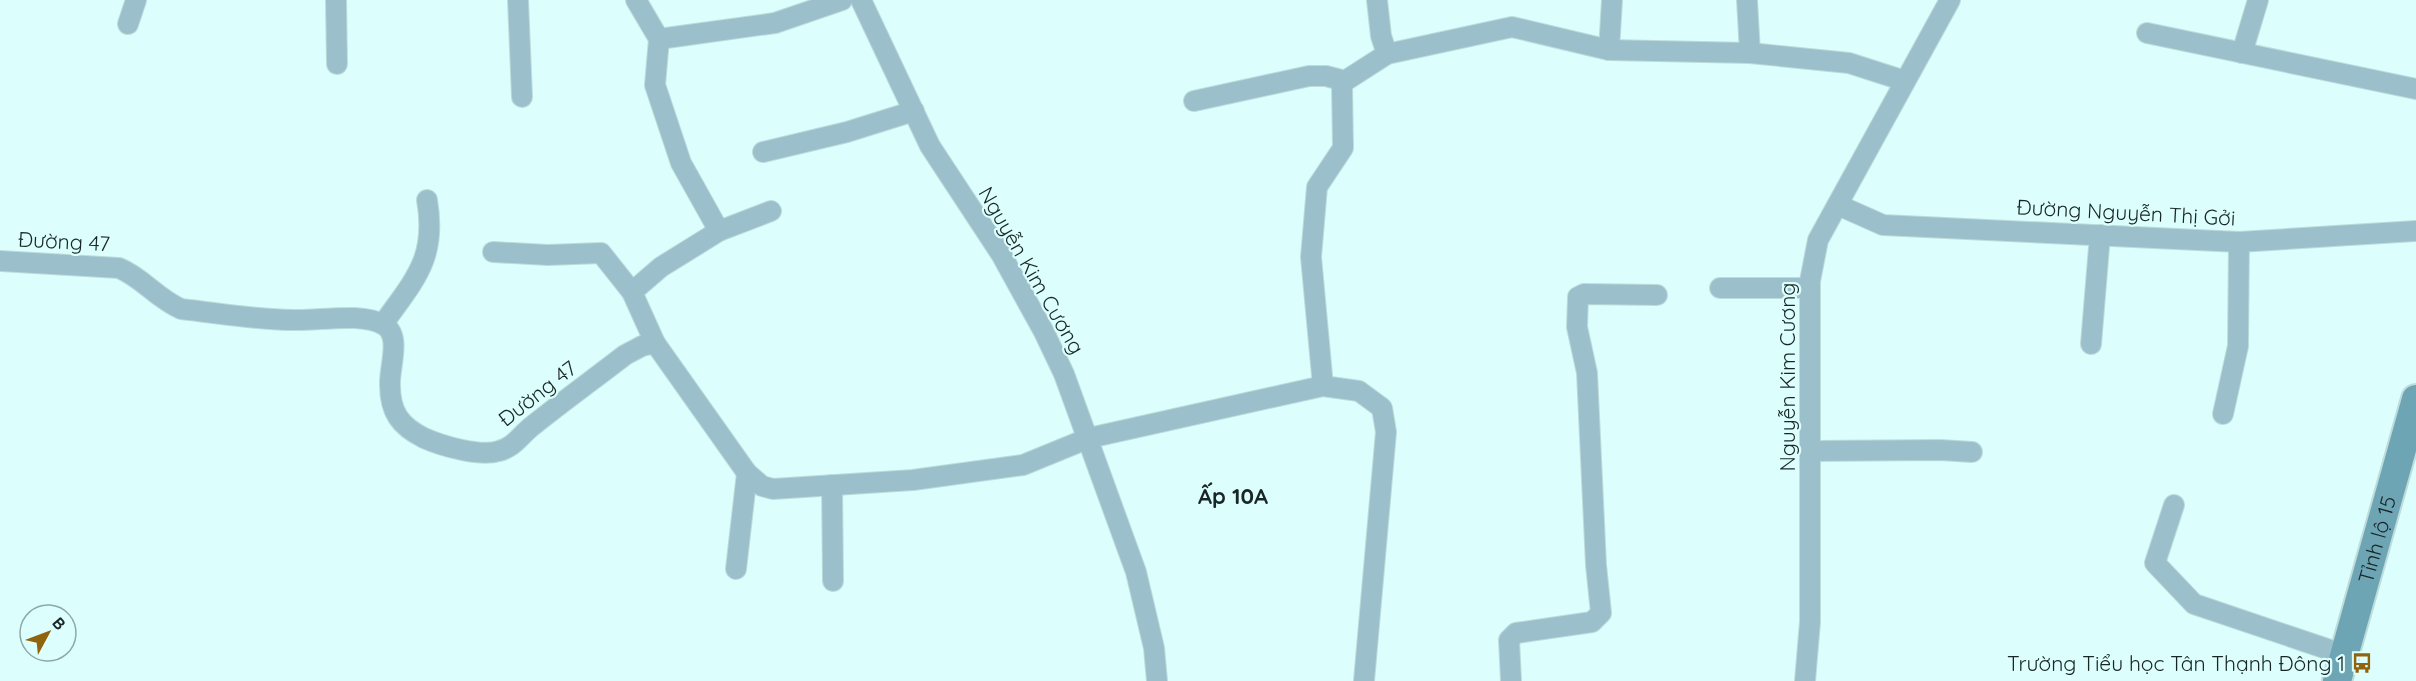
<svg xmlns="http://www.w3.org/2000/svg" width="2416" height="681" viewBox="0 0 2416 681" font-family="Quicksand,sans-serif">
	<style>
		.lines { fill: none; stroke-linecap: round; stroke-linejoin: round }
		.minor-casing { stroke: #bddcdb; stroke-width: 22 }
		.secondary-casing { stroke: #bddcdb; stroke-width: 32 }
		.minor { stroke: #9cc0cb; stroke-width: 20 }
		.secondary { stroke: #6ea5b5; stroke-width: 28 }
		.labels { text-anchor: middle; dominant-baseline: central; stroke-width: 4.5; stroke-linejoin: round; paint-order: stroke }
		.street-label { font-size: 21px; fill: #192626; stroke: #dcfffe }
		.poi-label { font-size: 21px; fill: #192626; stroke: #dcfffe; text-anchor: end }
		.neighbourhood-label { font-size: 22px; font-weight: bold; fill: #192626; stroke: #dcfffe }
	</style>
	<rect width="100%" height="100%" fill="#dcfffe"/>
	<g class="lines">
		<g class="minor-casing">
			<g id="minor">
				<path d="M336,0L337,64"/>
				<path d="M518,0L522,97"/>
				<path d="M636,0L659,39L655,85L681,163L719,231"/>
				<path d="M861,0L930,146L1001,254L1044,332L1064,374L1136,572L1154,648L1157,681"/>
				<path d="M1377,0L1381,36L1387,54"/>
				<path d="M1747,0L1750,53"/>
				<path d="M128,24L136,0"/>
				<path d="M2147,33L2416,89"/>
				<path d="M659,39L775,23L842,0"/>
				<path d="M1609,50L1612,0"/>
				<path d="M2242,53L2258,0"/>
				<path d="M1194,101L1309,76H1326L1345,81"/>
				<path d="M763,152L847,132L914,111"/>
				<path d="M1838,205L1883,225L2239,242L2416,231"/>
				<path d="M493,252L548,255L601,253L632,292L655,343"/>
				<path d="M0,261L119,268C143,278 155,297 181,309C218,313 256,320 294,320C319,321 362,312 384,325C402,336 389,367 390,385C390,412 400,426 424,438C442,446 480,457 499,451C514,447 520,436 531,427C562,402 594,379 625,355L642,346L655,343L747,473L762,486L773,489L913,480L1023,465L1089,438L1323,386L1359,391L1382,408L1386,432L1364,681"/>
				<path d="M1720,288H1810"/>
				<path d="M632,292L661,267L719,231L771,211"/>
				<path d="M383,324C415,279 437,258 427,200"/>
				<path d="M2091,344L2100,235"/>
				<path d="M1323,386L1311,257L1317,187L1343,148L1342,86L1345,81L1387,54L1512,27L1609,50L1750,53L1849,63L1905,81"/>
				<path d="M2223,414L2238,346L2239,242"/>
				<path d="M1811,451L1940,450L1972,452"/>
				<path d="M832,485L833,581"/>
				<path d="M2174,505L2155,563L2194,604L2345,655"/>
				<path d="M736,569L747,473"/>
				<path d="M1511,681L1509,640L1516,633L1592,622L1601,613L1596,565L1587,373L1577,327L1578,297L1584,294L1657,295"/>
				<path d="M1805,681L1810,622V281L1818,240L1950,0"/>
			</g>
		</g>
		<g class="secondary-casing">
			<g id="secondary">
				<path id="s1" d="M2337,681L2416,399"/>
			</g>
		</g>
		<use href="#minor" class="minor"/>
		<use href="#secondary" class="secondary"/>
	</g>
	<defs>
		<g id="bus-bare" transform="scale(1.62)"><path d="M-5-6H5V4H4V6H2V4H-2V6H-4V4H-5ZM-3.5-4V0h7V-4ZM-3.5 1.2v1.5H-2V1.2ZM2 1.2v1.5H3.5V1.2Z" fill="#90630d" stroke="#dcfffe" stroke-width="2.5" paint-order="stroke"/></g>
	</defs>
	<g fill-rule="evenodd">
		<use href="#bus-bare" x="2362" y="663"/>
	</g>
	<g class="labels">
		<g class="street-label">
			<text transform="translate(2126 212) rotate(3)">Đường Nguyễn Thị Gởi</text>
			<text transform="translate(64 241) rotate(3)">Đường 47</text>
			<text transform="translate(1032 270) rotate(60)">Nguyễn Kim Cương</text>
			<text transform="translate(1787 377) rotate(-90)">Nguyễn Kim Cương</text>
			<text transform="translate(537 393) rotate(-38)">Đường 47</text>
			<text stroke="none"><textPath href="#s1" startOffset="147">Tỉnh lộ 15</textPath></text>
		</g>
		<g class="poi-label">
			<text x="2345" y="663">Trường Tiểu học Tân Thạnh Đông 1</text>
		</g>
		<g class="neighbourhood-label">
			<text x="1233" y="496">Ấp 10A</text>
		</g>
	</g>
	<g transform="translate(48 633) rotate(49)"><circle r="28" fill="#dcfffe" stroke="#8ea8a8" stroke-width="1.5"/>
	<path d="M0-4.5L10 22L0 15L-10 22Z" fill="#90630d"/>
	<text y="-9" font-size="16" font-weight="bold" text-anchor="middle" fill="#192626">B</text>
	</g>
</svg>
